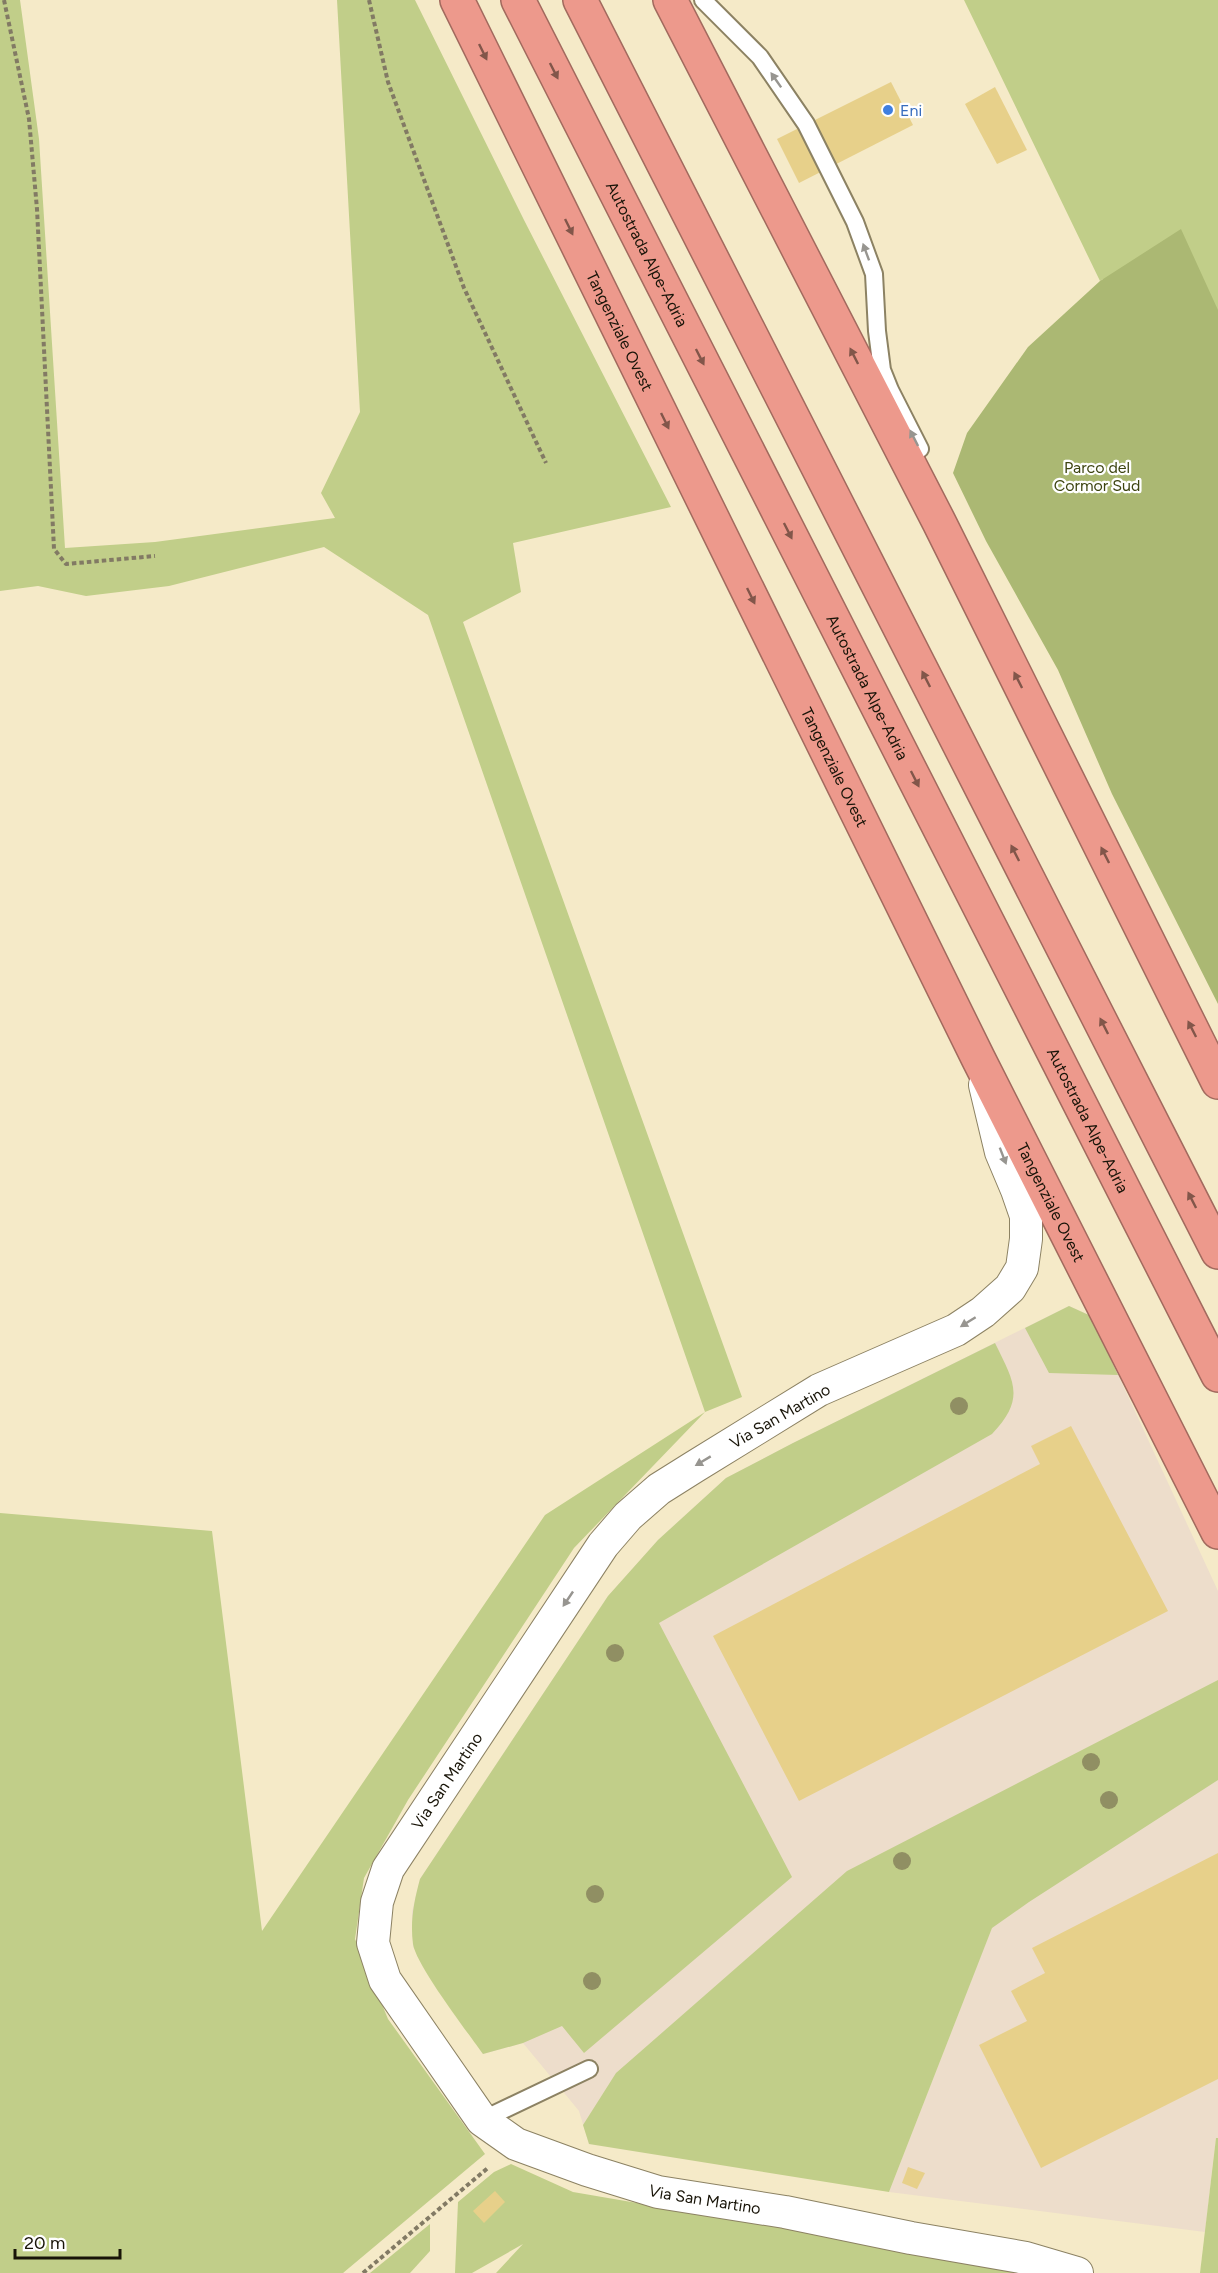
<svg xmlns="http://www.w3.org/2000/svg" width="1218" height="2273" viewBox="0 0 1218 2273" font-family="Figtree,sans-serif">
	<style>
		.industrial { fill: #edddcb }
		.green { fill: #c1ce89 }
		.forest { fill: #abb873 }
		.building { fill: #e7d08a }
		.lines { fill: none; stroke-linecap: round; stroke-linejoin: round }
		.lane-casing { stroke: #8c8263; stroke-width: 20 }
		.street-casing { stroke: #8c8263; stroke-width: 34 }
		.highway-casing { stroke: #a26a5e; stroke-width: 36 }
		.path { stroke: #827a64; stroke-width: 4; stroke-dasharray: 4.5 3; stroke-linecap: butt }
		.lane { stroke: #fff; stroke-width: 16 }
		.street { stroke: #fff; stroke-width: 32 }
		.highway { stroke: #ed998c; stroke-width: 33 }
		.tree { fill: #908f63 }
		.oneway { fill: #82564a }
		.oneway2 { fill: #979590 }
		.shop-dot { fill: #3f7fe0; stroke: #fff; stroke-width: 2 }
		.labels { text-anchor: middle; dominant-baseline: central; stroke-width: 4.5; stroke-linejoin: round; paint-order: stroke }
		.shop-label { font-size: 16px; fill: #366cbe; stroke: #fff; text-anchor: start }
		.street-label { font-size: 16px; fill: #181408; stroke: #fff }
		.park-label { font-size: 16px; fill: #3d4410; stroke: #fff }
	</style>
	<rect width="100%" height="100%" fill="#f5eac8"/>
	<path class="industrial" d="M1069,1306L1091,1316L1218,1591V2138H1216L1205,2232L889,2192L992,1927L1028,1902L589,2144L579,2111L523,2043L483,2054L424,1968L413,1946L412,1912L420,1879L608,1596L658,1540L726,1478L793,1443Z"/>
	<g class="green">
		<path d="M0,0H20L39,139L65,548L155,542L335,518L321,493L360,412L337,0H415L524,220L671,507L513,543L521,592L463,622L742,1397L705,1412L574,1548L408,1800L364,1878L355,1939L388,2019L485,2154L343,2273H0V1513L212,1531L262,1931L545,1515L705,1412L428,615L324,547L169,586L86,596L38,586L0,591Z"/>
		<path d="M964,0H1218V998L1103,279L1100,281Z"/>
		<path d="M1069,1306L1091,1316L1118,1375L1049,1373L1025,1328Z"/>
		<path d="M995,1343C1014,1382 1026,1398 992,1434L659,1623L792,1877L584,2053L562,2026L523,2043L483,2054C468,2033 416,1965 413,1944C410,1921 414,1901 420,1879L608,1596L658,1540L726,1478L793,1443Z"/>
		<path d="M1218,1680V1780L1029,1902L992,1928L889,2192L589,2144L583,2125L616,2073L847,1871Z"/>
		<path d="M1216,2138H1218V2273H1200Z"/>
		<path d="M511,2164L573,2192L969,2260L1019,2273H496L523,2244L472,2273H455L458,2202L494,2172Z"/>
		<path d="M430,2224V2251L410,2273H370Z"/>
	</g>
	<path class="forest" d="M1181,229L1218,310V1004L1112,794L1058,670L986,541L953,473L967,433L1028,347L1100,281Z"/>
	<g class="building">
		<path d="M891,82L913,125L799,183L777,139Z"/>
		<path d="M995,87L1027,150L997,164L965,104Z"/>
		<path d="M1071,1426L1168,1611L799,1801L713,1636L1040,1464L1031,1446Z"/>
		<path d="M1218,1853V2079L1041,2168L979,2045L1027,2021L1011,1991L1045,1973L1032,1948Z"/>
		<path d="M908,2167L925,2173L917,2189L902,2183Z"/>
		<path d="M495,2191L505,2202L484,2223L473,2211Z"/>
	</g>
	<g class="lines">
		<g class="lane-casing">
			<g id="lane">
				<path d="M703,0L760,57L806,124L855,222L874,274L877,331L882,370L890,390L920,449"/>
				<path d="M482,2120L589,2069"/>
			</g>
		</g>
		<g class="street-casing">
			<g id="street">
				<path id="s1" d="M985,1085L1001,1152L1017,1190L1026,1216V1239L1022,1268L1010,1288L983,1312L956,1330L819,1390L694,1467L659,1489L628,1516L603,1545L388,1869L377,1902L373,1943L385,1980L482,2120L516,2144L587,2170L658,2192L785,2212L911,2238L1026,2258L1077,2273"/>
			</g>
		</g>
		<g class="highway-casing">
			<g id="highway">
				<path id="s2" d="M457,0L978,1058L1218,1532"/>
				<path id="s3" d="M518,0L1218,1375"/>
				<path d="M580,0L1218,1252"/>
				<path d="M670,0L939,522L1218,1082"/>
			</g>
		</g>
		<g class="path">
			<path d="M4,0L29,119L37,209L54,549L66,564L155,556"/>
			<path d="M369,0L388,82L464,288L546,463"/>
			<path d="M363,2273L489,2167"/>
		</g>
		<use href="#lane" class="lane"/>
		<use href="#street" class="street"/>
		<use href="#highway" class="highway"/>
	</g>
	<g class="tree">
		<circle cx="959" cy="1406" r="9"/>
		<circle cx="615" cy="1653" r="9"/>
		<circle cx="1091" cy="1762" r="9"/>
		<circle cx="1109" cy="1800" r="9"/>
		<circle cx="902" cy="1861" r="9"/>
		<circle cx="595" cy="1894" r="9"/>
		<circle cx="592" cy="1981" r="9"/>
	</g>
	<defs><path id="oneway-solid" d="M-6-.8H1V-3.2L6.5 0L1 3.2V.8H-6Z" transform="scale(1.5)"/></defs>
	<g class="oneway">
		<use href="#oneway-solid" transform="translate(483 52) rotate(64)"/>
		<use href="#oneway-solid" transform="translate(554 71) rotate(63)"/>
		<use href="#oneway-solid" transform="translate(569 227) rotate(64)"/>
		<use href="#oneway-solid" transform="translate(854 356) rotate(-117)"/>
		<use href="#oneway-solid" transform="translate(700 357) rotate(63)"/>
		<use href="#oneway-solid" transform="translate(665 421) rotate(64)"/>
		<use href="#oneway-solid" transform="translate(788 531) rotate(63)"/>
		<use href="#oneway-solid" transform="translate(751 596) rotate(64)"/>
		<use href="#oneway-solid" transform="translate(926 679) rotate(-117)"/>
		<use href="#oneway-solid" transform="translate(1018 680) rotate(-117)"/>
		<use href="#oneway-solid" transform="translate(915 779) rotate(63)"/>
		<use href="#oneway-solid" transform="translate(1015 853) rotate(-117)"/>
		<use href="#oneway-solid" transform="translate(1105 855) rotate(-117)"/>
		<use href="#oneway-solid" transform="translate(1104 1026) rotate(-117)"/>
		<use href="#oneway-solid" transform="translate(1192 1029) rotate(-117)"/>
		<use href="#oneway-solid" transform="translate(1192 1200) rotate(-117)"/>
	</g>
	<g class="oneway2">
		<use href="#oneway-solid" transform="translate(776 80) rotate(-125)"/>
		<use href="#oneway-solid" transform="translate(866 252) rotate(-110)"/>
		<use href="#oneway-solid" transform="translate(914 438) rotate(-117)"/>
		<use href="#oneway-solid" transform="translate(1003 1156) rotate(69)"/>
		<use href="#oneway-solid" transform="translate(968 1322) rotate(148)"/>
		<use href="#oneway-solid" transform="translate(703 1461) rotate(149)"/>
		<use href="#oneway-solid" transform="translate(568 1599) rotate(124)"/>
	</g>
	<circle class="shop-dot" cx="888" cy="110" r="6"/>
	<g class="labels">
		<g class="shop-label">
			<text x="900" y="110">Eni</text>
		</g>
		<g class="street-label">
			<text stroke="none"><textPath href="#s3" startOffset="285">Autostrada Alpe-Adria</textPath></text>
			<text stroke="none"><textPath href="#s2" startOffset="369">Tangenziale Ovest</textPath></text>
			<text stroke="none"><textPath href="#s3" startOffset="771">Autostrada Alpe-Adria</textPath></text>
			<text stroke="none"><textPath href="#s2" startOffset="855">Tangenziale Ovest</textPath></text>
			<text stroke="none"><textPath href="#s3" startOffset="1257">Autostrada Alpe-Adria</textPath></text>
			<text stroke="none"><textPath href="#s2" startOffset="1341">Tangenziale Ovest</textPath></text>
			<text transform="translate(780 1416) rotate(-30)">Via San Martino</text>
			<text transform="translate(447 1781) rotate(-56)">Via San Martino</text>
			<text stroke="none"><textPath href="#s1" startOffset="1612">Via San Martino</textPath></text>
		</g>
		<g class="park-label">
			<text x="1097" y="467">Parco del<tspan x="1097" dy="18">Cormor Sud</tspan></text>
		</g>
	</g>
	<path d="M15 2249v9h105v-9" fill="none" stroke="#181408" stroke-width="3"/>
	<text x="24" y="2249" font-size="18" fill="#181408" stroke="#ffffff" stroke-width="4.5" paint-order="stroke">20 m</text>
</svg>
